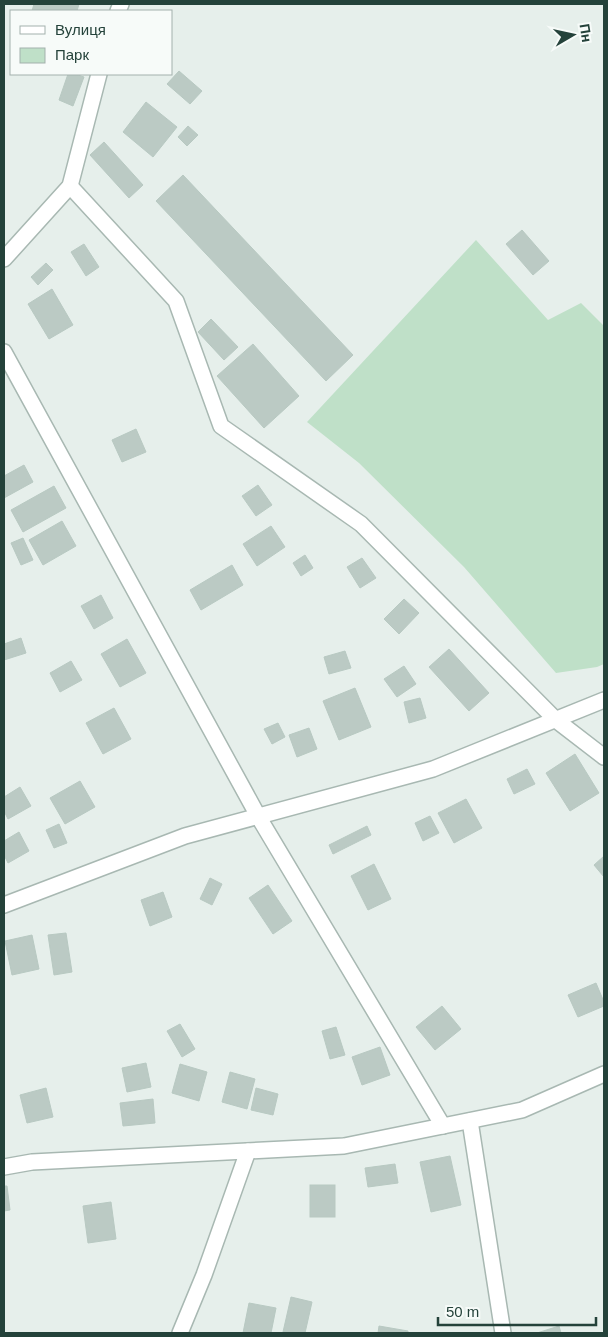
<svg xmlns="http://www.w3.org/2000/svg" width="608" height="1337" viewBox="0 0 608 1337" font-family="Helvetica,sans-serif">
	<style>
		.green { fill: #bfe0c8 }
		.building { fill: #bbcac4; stroke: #b8c9c2 }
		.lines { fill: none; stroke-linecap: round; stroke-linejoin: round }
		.minor-casing { stroke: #a8b8b2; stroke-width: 18 }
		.minor { stroke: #fff; stroke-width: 15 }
	</style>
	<rect width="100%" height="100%" fill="#e6efeb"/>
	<path class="green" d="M476,240L548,320L581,303L604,326V664L597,667L556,673L464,567L359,463L307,422Z"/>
	<g class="building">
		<path d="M34,4H79L77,11H32Z"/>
		<path d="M179,71L202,91L190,104L167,84Z"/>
		<path d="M68,74H75L84,77L73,106L59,100Z"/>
		<path d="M146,102L177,127L153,157L123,132Z"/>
		<path d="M188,126L198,135L187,146L178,137Z"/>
		<path d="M104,142L143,185L129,198L90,155Z"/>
		<path d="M183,175L353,355L326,381L156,201Z"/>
		<path d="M522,230L549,261L533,275L506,244Z"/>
		<path d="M84,244L99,267L86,276L71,252Z"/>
		<path d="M46,263L53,270L38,285L31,277Z"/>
		<path d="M52,289L73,325L49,339L28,304Z"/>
		<path d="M211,319L238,347L224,360L198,332Z"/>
		<path d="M253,344L299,396L264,428L217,376Z"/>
		<path d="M136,429L146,452L122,462L112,440Z"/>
		<path d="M24,465L33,482L4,498V476Z"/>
		<path d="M258,485L272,505L256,516L242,496Z"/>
		<path d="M54,486L66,508L23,532L11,510Z"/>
		<path d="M62,521L76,546L43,565L29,540Z"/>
		<path d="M271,526L285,547L257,566L243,544Z"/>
		<path d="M23,538L33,560L21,565L11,543Z"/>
		<path d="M305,555L313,568L301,576L293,563Z"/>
		<path d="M362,558L376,578L360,588L347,567Z"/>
		<path d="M232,565L243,585L201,610L190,590Z"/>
		<path d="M101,595L113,618L94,629L81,606Z"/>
		<path d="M404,599L419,613L399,634L384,619Z"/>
		<path d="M21,638L26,653L4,660V644Z"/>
		<path d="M127,639L146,673L120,687L101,654Z"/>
		<path d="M449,649L489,693L469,711L429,667Z"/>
		<path d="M345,651L351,668L329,674L324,657Z"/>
		<path d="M71,661L82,680L60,692L50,673Z"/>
		<path d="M404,666L416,684L397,697L384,679Z"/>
		<path d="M355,688L371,727L339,740L323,701Z"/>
		<path d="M420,698L426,718L409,723L404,702Z"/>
		<path d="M114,708L131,739L103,754L86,723Z"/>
		<path d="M278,723L285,737L272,744L264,729Z"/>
		<path d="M309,728L317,749L297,757L289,735Z"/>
		<path d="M575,754L599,793L570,811L546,773Z"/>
		<path d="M527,769L535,784L514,794L507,779Z"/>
		<path d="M80,781L95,807L65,824L50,798Z"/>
		<path d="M20,787L31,806L8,819L4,811V797Z"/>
		<path d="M466,799L482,828L454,843L438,813Z"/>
		<path d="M430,816L439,833L423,841L415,823Z"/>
		<path d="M59,824L67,843L54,848L46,830Z"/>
		<path d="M367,826L371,835L333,854L329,845Z"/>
		<path d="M19,832L29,851L8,863L4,855V841Z"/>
		<path d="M604,856V877L594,865Z"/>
		<path d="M374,864L391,899L368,910L351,876Z"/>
		<path d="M210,878L222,884L212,905L200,899Z"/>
		<path d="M268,885L292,921L273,934L249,898Z"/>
		<path d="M163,892L172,917L150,926L141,900Z"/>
		<path d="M66,933L72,972L54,975L48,935Z"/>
		<path d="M32,935L39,969L12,975L5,941Z"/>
		<path d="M596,983L604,1002V1006L578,1017L568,995Z"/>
		<path d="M442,1006L461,1029L435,1050L416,1027Z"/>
		<path d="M180,1024L195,1049L182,1057L167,1031Z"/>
		<path d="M336,1027L345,1055L330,1059L322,1031Z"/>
		<path d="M380,1047L390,1075L362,1085L352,1057Z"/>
		<path d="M146,1063L151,1087L127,1092L122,1068Z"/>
		<path d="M180,1064L207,1072L199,1101L172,1093Z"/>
		<path d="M230,1072L255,1079L247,1109L222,1102Z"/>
		<path d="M46,1088L53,1117L27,1123L20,1095Z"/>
		<path d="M256,1088L278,1094L273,1115L251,1110Z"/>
		<path d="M153,1099L155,1123L123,1126L120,1103Z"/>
		<path d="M450,1156L461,1205L431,1212L420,1162Z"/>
		<path d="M395,1164L398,1183L368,1187L365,1168Z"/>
		<rect x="310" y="1185" width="25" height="32"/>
		<path d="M4,1186H7L10,1210L4,1211Z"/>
		<path d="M111,1202L116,1239L88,1243L83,1206Z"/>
		<path d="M291,1297L312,1302L305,1333L283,1332Z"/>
		<path d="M249,1303L276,1308L271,1333H243Z"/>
		<path d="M379,1326L408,1331V1333H378Z"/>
		<path d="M559,1326L561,1333H537Z"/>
	</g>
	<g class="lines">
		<g class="minor-casing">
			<g id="minor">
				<path d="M118,11L121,4"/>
				<path d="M70,186L176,301L221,426L361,524L556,720L604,757"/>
				<path d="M4,259L70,186L99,74"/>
				<path d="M4,352L258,816L443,1126"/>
				<path d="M4,905L185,836L433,769L604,700"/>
				<path d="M470,1121L503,1333"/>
				<path d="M4,1167L32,1162L344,1146L522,1110L604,1074"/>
				<path d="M180,1333L204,1275L248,1151"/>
			</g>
		</g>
		<use href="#minor" class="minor"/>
	</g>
	<rect width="608" height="1337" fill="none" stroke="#24423a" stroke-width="10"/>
	<rect x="10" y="10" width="162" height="65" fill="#f7fbf9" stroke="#a3b1ad"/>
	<rect x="20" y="26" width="25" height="8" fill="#ffffff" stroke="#a3b1ad"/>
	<text x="55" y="35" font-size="15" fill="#24423a">Вулиця</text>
	<rect x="20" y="48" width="25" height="15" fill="#bfe0c8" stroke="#a3b1ad"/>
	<text x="55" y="60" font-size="15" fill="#24423a">Парк</text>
	<g transform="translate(573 35) rotate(81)" stroke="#f7fbf9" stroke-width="4" paint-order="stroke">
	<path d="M0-4L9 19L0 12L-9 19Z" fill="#24423a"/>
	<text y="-8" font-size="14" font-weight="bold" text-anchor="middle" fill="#24423a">Пн</text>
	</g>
	<path d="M438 1317v8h158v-8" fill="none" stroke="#24423a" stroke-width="2.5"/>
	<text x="446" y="1317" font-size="15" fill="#24423a" stroke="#f7fbf9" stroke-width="4" paint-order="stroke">50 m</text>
</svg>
